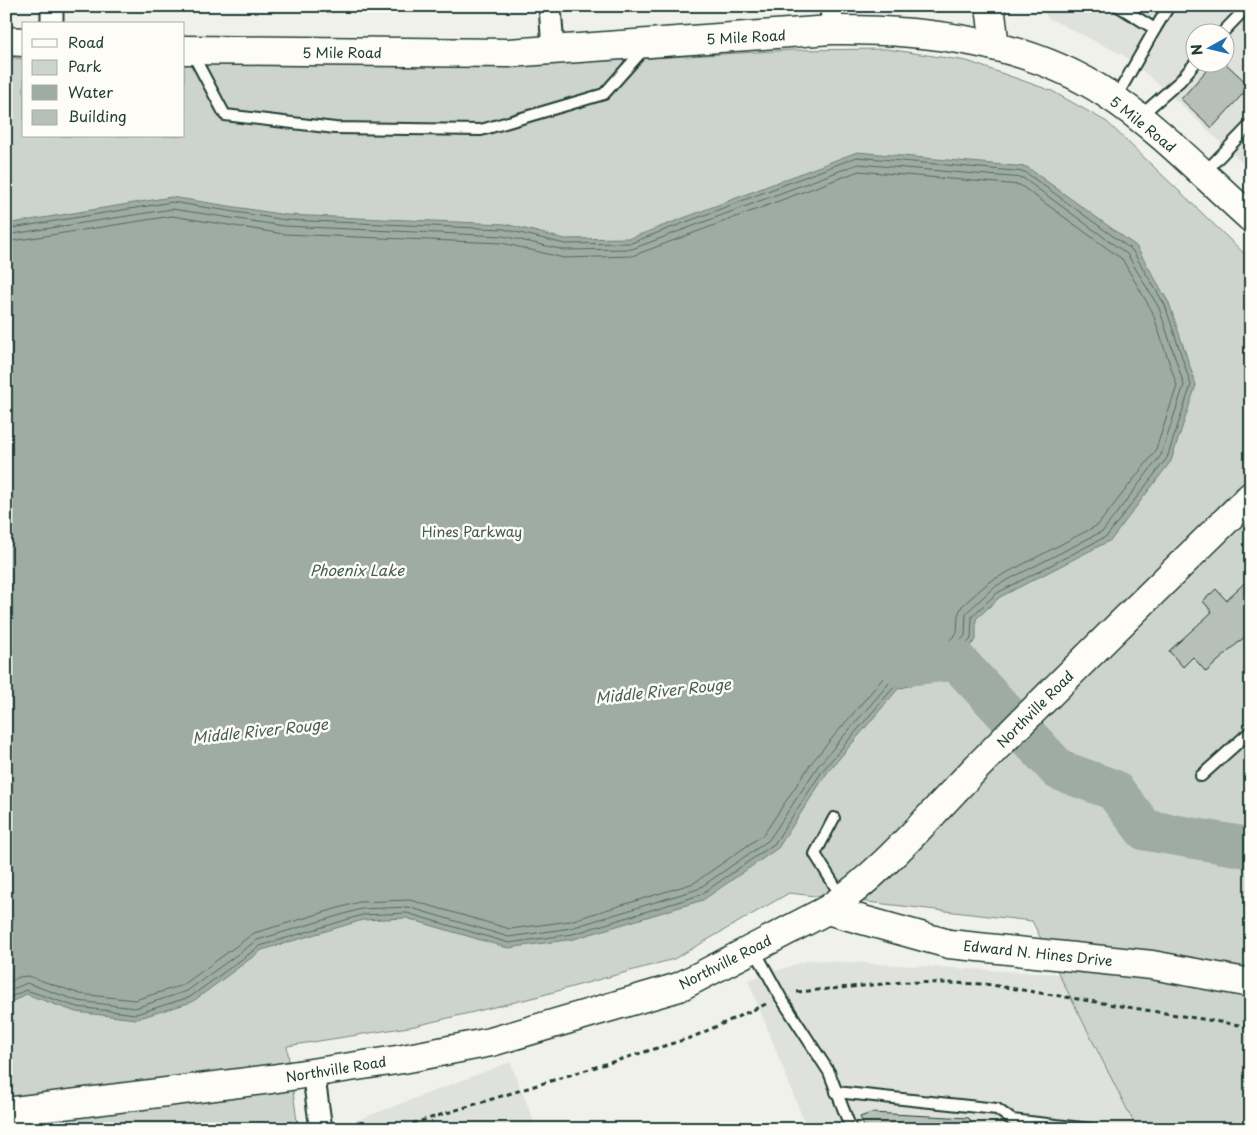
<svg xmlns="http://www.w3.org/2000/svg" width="1257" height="1135" viewBox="0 0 1257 1135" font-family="'Playpen Sans',sans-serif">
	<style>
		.built { fill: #dfe2dc; fill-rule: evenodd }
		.green { fill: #cdd3cd; stroke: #768880 }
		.water { fill: #9faca4; stroke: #6c8077 }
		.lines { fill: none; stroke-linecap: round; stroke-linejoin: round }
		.shore { stroke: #526961; stroke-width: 1 }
		.river { stroke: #9faca4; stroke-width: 41 }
		.building { fill: #b6bfb8; stroke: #1f3d34 }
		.lane-casing { stroke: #1f3d34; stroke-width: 14 }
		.street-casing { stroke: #1f3d34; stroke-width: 25 }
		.secondary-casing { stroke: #1f3d34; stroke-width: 31 }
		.path { stroke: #1f3d34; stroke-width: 3; stroke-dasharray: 5 4; stroke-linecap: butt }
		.lane { stroke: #fdfcf7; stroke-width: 10 }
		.street { stroke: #fdfcf7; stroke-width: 21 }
		.secondary { stroke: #fdfcf7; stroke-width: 28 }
		.labels { text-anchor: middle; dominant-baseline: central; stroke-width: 5; stroke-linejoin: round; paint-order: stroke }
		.street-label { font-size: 14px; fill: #1f3d34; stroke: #fdfcf7 }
		.park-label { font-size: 14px; fill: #425b53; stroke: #fdfcf7 }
		.water-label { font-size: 15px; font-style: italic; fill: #455e56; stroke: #fdfcf7 }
	</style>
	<rect width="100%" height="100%" fill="#f0f1eb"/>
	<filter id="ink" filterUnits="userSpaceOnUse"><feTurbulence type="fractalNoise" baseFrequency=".02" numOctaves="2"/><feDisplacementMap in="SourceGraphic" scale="10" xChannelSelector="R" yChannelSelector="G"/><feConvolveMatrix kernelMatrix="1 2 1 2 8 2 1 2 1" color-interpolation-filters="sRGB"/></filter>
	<g filter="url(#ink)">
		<g class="built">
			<path d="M1041,6H1251V171L1162,87L1123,55L1048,18ZM1194,32H1224V62H1194Z"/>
			<path d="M809,960L1059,974L1137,1129H807L748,980Z"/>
			<path d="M510,1062L537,1129H334Z"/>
		</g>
		<path class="green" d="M887,49L967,61L1052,91L1107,122L1251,260V1129H1137L1032,921L789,893L674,959L532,998L415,1026L287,1046L298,1129H6V57L24,59V136H184V63L512,66L792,50Z"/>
		<path class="water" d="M857,152L1027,167L1136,246L1169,303L1196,385L1171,461L1111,540L1000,597L976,619V640L937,678L898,689L827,773L778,848L703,900L574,939L508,948L406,918L363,920L262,950L192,1002L136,1019L76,1012L26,994L6,1005V224L171,197L286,215L505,224L565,239L631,238Z"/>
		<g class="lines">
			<g class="shore">
				<path d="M6,229L172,202L285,220L504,229L565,244L631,243L857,157L1025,172L1132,250L1165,305L1191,385L1167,458L1107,536L997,593L972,616L971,639L934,674L895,686L823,770L774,844L700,895L573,934L509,943L407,913L362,915L260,946L190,997L136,1014L77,1007L26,990L6,999"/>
				<path d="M6,235L172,209L284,226L503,236L564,250L632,249L858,164L1023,178L1127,254L1159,308L1184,385L1161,455L1103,531L994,587L966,613L965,636L931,668L891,681L818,766L769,840L698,889L571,928L509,937L408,907L361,909L257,940L187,991L135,1008L78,1001L27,983L6,992"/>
				<path d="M6,242L172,216L284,234L502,243L564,258L632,256L859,171L1020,185L1122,259L1152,311L1177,386L1155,452L1098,525L989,582L962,606L958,615L957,633L928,661L893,671L884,677L812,762L764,834L694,883L570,921L510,929L410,900L359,902L254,933L183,985L135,1000L80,994L28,976L19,977L6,984"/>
			</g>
			<path class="river" d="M900,666L956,660L1059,770L1114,790L1145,830L1251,848"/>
		</g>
		<g class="building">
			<path d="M1214,62H1224L1250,86L1212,128L1181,99Z"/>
			<path d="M1251,577V631L1206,672L1193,657L1183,667L1169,651L1212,612L1203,601L1216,589L1226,600Z"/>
			<path d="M871,1113L969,1118L973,1129H865L860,1117Z"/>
		</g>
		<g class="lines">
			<g class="lane-casing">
				<g id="lane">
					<path d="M1118,6L1155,29L1169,6"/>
					<path d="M1223,32L1248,6"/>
					<path d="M192,53L225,115L335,128L481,130L604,94L644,49"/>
					<path d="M1115,99L1155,29"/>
					<path d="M1139,117L1180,81L1196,62"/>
					<path d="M1203,174L1251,124"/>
					<path d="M1201,776L1251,731"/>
					<path d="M834,818L815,854L843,899"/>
					<path d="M754,949L781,998L829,1072L851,1129"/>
					<path d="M836,1092L997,1109L1012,1120L1091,1129"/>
				</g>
			</g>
			<g class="street-casing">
				<g id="street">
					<path d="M550,6L553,50"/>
					<path d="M52,24V6"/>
					<path d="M831,30L832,6"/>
					<path d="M313,1071L321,1129"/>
				</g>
			</g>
			<g class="secondary-casing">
				<g id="secondary">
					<path d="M990,6L995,46"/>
					<path d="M6,41L24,42"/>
					<path d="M184,50L509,53L831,30C925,29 1027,41 1107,94C1160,129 1204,176 1251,218"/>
					<path d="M827,910L949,944L1152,965L1251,983"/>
					<path d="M6,1112L271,1079L403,1059L491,1042L679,987L827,910C886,870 931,813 981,763C1070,673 1160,585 1251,496"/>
				</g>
			</g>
			<g class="path">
				<path d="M797,992L904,982L985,984L1251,1027"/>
				<path d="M224,1129L298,1122"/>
				<path d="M395,1129L693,1037L766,1004"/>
			</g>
			<use href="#lane" class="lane"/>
			<use href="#street" class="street"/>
			<use href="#secondary" class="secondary"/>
		</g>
	</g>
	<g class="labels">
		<g class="street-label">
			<text transform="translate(746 37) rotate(-3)">5 Mile Road</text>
			<text x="342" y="52">5 Mile Road</text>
			<text transform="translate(1143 124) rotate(39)">5 Mile Road</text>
			<text transform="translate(1035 709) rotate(-45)">Northville Road</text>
			<text transform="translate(1038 953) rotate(6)">Edward N. Hines Drive</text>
			<text transform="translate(725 962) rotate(-27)">Northville Road</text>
			<text transform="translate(336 1069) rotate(-9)">Northville Road</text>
		</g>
		<g class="park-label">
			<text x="472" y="531">Hines Parkway</text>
		</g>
		<g class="water-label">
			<text x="357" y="569">Phoenix Lake</text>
			<text transform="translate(663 690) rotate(-6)">Middle River Rouge</text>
			<text transform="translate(260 730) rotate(-6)">Middle River Rouge</text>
		</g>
	</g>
	<rect width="1257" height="1135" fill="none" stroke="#fdfcf7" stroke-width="25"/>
	<rect x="12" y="12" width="1232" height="1110" fill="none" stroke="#1f3d34" stroke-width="2" filter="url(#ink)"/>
	<rect x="22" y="22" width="162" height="115" fill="#fdfcf7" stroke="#a4b0a9"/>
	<rect x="32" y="39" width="25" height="8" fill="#fdfcf7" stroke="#a4b0a9"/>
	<text x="68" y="48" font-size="15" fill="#1f3d34">Road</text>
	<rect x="32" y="60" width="25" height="15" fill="#cdd3cd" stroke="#a4b0a9"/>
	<text x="68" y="72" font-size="15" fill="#1f3d34">Park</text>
	<rect x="32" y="85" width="25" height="15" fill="#9faca4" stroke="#a4b0a9"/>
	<text x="68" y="98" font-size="15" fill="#1f3d34">Water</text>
	<rect x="32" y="110" width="25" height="15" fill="#b6bfb8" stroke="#a4b0a9"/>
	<text x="68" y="122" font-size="15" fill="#1f3d34">Building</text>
	<g transform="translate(1210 48) rotate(262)"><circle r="24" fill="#fdfcf7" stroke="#a4b0a9"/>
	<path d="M0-4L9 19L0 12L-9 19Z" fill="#1f6fb2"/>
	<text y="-8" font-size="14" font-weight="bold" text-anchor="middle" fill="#1f3d34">N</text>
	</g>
</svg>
